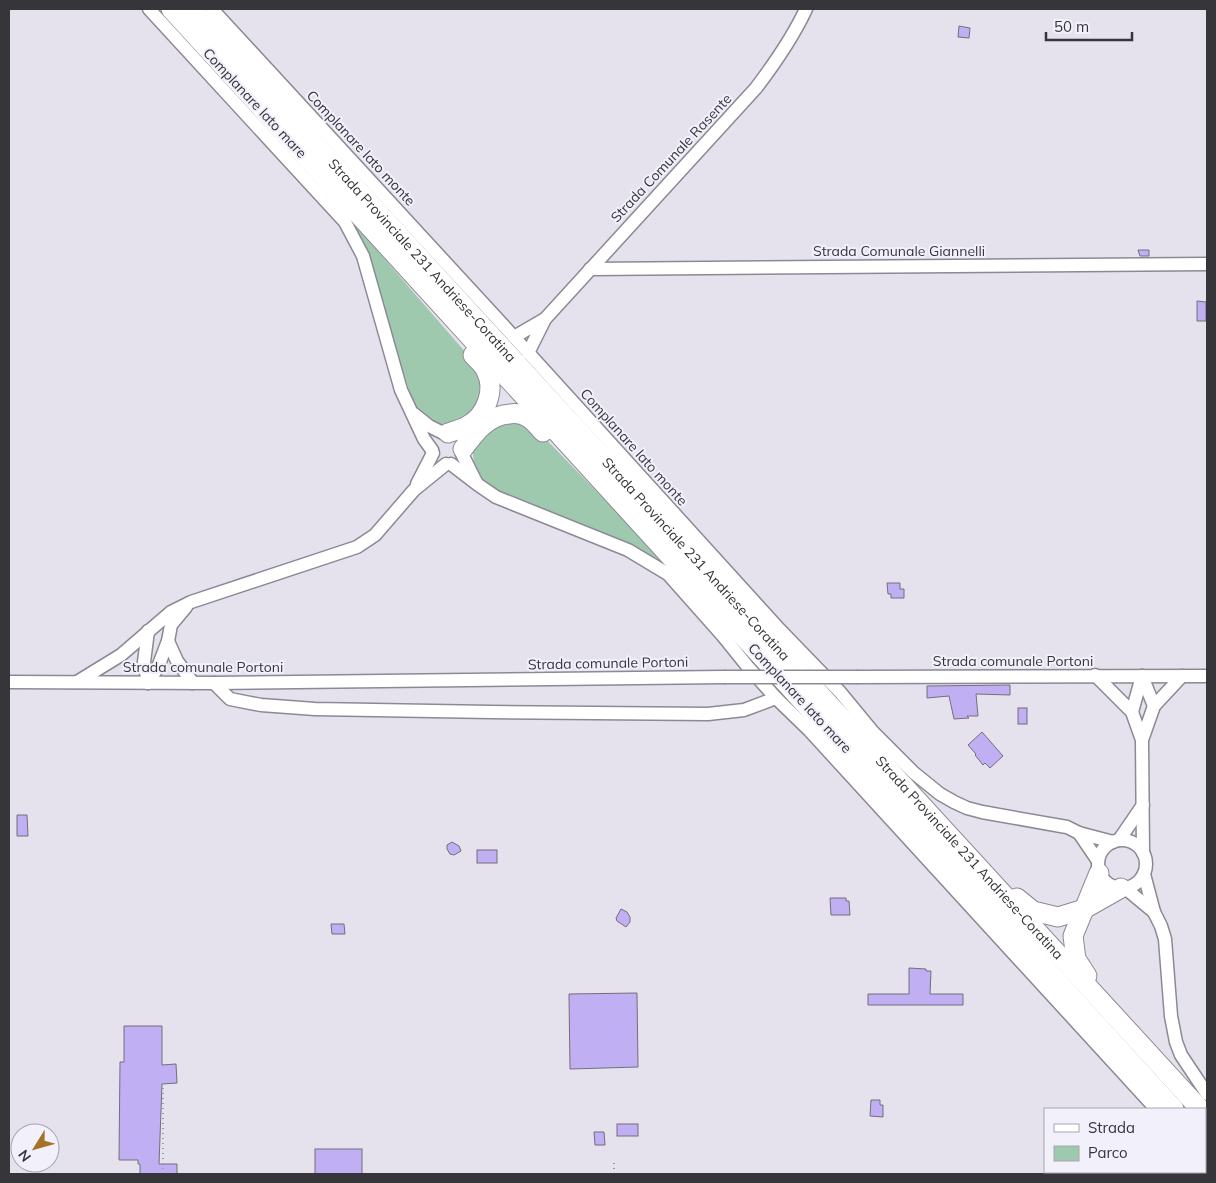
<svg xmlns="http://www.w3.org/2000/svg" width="1216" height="1183" viewBox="0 0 1216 1183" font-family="Mulish,sans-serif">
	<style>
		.green { fill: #9fc9ae }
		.building { fill: #c1aff3; stroke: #726f7a }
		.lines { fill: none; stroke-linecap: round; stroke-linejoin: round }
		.minor-casing { stroke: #8c8994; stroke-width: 15 }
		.highway-casing { stroke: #8c8994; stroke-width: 21 }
		.path { stroke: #9d9aa4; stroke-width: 2; stroke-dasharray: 1 4; stroke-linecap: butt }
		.minor { stroke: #fff; stroke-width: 12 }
		.highway { stroke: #fff; stroke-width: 19 }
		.minor-bridge-casing { stroke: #8c8994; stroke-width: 15; stroke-linecap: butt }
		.minor-bridge { stroke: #fff; stroke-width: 12 }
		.labels { text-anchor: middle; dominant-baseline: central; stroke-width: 4; stroke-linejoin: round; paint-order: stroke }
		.street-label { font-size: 14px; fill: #36353a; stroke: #f2f0fb }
	</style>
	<rect width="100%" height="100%" fill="#e5e2ee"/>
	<g class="green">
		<path d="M349,218L473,361L482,377V395L475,409L461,420L444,425L430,420L415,408L399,359L372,264L362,239Z"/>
		<path d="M506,418L537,430L671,568L656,558L629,544L498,493L480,478L474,466L473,452L479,437Z"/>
	</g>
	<g class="building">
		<path d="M959,26L970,28L969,38L958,37Z"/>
		<path d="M1138,250H1149V256H1140Z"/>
		<path d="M1197,301L1206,302V321H1197Z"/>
		<path d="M887,583H900V589H904V598H891V594H888Z"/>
		<path d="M1010,685V695L976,694L978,716H967L969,718L954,719L949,696L927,698V686Z"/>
		<rect x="1018" y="708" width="9" height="16"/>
		<path d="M982,732L1003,756L990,768L985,763L983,765L975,755L976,754L968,745Z"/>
		<path d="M17,815H27L28,836H17Z"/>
		<path d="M452,842L459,846L461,851L454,855L450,854L447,849V845Z"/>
		<rect x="477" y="850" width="20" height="13"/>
		<path d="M830,898H846V901H849L850,915H831Z"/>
		<path d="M621,909L627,912L630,917V922L626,927L617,921L616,918Z"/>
		<path d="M331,924H344L345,934H332Z"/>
		<path d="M909,968L926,969V971H931L930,994H963V1005H868V994H909Z"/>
		<path d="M637,993L638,1067L570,1069L569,994Z"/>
		<path d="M124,1026H162V1065L176,1064L177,1083L162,1084L159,1164H177V1174H140V1164H138V1160H119L120,1062H124Z"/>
		<path d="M871,1100H880V1105H883V1117L870,1116Z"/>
		<rect x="617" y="1124" width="21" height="12"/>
		<path d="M594,1132H604L605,1145H595Z"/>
		<rect x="315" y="1149" width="47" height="25"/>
	</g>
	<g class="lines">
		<g class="minor-casing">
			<g id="minor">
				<path d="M149,9L345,222L363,256L401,390L424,439L432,450"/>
				<path d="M212,9L514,337L780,630L840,692L873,732L914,773L940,794L954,802L967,808L982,812L1061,826L1067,827L1079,833L1113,842"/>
				<path d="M590,269L1207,264"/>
				<path d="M514,337L545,319"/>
				<path d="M528,353L545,319L756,88C775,63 793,37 806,9"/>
				<path d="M414,414L429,426L443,433"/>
				<path d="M462,454L476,482"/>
				<path d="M451,464L477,484L496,497L628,550L668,574L723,636L748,667L776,698L809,730L1156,1109"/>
				<path d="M417,484L433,453"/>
				<path d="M148,631L144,662L148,683"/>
				<path d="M168,641L177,661L193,683"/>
				<path d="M1095,675L1132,712L1142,740L1143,853"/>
				<path d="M1142,676L1154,706"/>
				<path d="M858,677L1207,676"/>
				<path d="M9,682L214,683L724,677"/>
				<path d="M77,682L121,655L171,612L191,602L357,547L375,535L414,490L446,464"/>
				<path d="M148,683L158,667L168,641L171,625L186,607"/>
				<path d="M214,683L230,699L261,705L315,709L491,712L708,714L744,710L776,698"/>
				<path d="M1132,712L1142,676"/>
				<path d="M1142,740L1154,706L1182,676"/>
				<path d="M1079,833L1098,861"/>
				<path d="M1119,840L1143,805"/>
				<circle cx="1122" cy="864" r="24"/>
				<path d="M1144,874L1154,912L1161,926L1165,939L1171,1016L1176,1042L1181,1055L1207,1094"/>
				<path d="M1125,888L1154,912"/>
				<path d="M1205,1166L1207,1169"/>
			</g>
		</g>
		<g class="highway-casing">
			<g id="highway">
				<path d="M171,9L1174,1109"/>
				<path id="s1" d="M192,9L1200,1109"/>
				<path d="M448,433C454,431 462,429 467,426C486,416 496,390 486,371C484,365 477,360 473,355"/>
				<path d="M463,449C475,433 488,415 510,414C516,413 523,414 529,418C534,421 539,428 543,432"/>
				<path d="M1017,898L1033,911L1058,917L1084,909L1121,888"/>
				<path d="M1087,976L1076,959L1073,936L1099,873"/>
				<path d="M1205,1143L1207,1146"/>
			</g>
		</g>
		<g class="path">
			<path d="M163,1088V1174"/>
			<path d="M614,1174V1162"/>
		</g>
		<use href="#minor" class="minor"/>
		<use href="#highway" class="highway"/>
		<g class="minor-bridge-casing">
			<path id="minor-bridge" d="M724,677H858"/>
		</g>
		<use href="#minor-bridge" class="minor-bridge"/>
	</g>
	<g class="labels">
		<g class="street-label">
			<text transform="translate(255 103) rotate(47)">Complanare lato mare</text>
			<text transform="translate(361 148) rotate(47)">Complanare lato monte</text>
			<text transform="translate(671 158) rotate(-47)">Strada Comunale Rasente</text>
			<text x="899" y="251">Strada Comunale Giannelli</text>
			<text stroke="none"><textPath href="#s1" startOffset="341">Strada Provinciale 231 Andriese-Coratina</textPath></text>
			<text transform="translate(634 447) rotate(48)">Complanare lato monte</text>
			<text stroke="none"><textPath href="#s1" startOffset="746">Strada Provinciale 231 Andriese-Coratina</textPath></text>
			<text x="1013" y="661">Strada comunale Portoni</text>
			<text transform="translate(608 663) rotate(-1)">Strada comunale Portoni</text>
			<text x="203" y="667">Strada comunale Portoni</text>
			<text transform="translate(800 698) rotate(47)">Complanare lato mare</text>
			<text stroke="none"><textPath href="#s1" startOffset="1151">Strada Provinciale 231 Andriese-Coratina</textPath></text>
		</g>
	</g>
	<rect width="1216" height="1183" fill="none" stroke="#36353a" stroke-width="20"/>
	<rect x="1044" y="1108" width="162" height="65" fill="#f2f0fb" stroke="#a7a5ae"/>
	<rect x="1054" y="1124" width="25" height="8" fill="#ffffff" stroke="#a7a5ae"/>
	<text x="1088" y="1133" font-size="15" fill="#36353a">Strada</text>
	<rect x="1054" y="1146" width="25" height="15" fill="#9fc9ae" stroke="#a7a5ae"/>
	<text x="1088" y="1158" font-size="15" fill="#36353a">Parco</text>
	<g transform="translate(35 1148) rotate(233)"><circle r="24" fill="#f2f0fb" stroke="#a7a5ae"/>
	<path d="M0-4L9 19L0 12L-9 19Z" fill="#a47329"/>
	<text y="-8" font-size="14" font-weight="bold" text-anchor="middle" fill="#36353a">N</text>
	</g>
	<path d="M1046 32v8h86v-8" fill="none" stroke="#36353a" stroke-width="2.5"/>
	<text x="1054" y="32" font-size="15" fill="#36353a" stroke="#f2f0fb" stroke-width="4" paint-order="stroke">50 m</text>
</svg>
